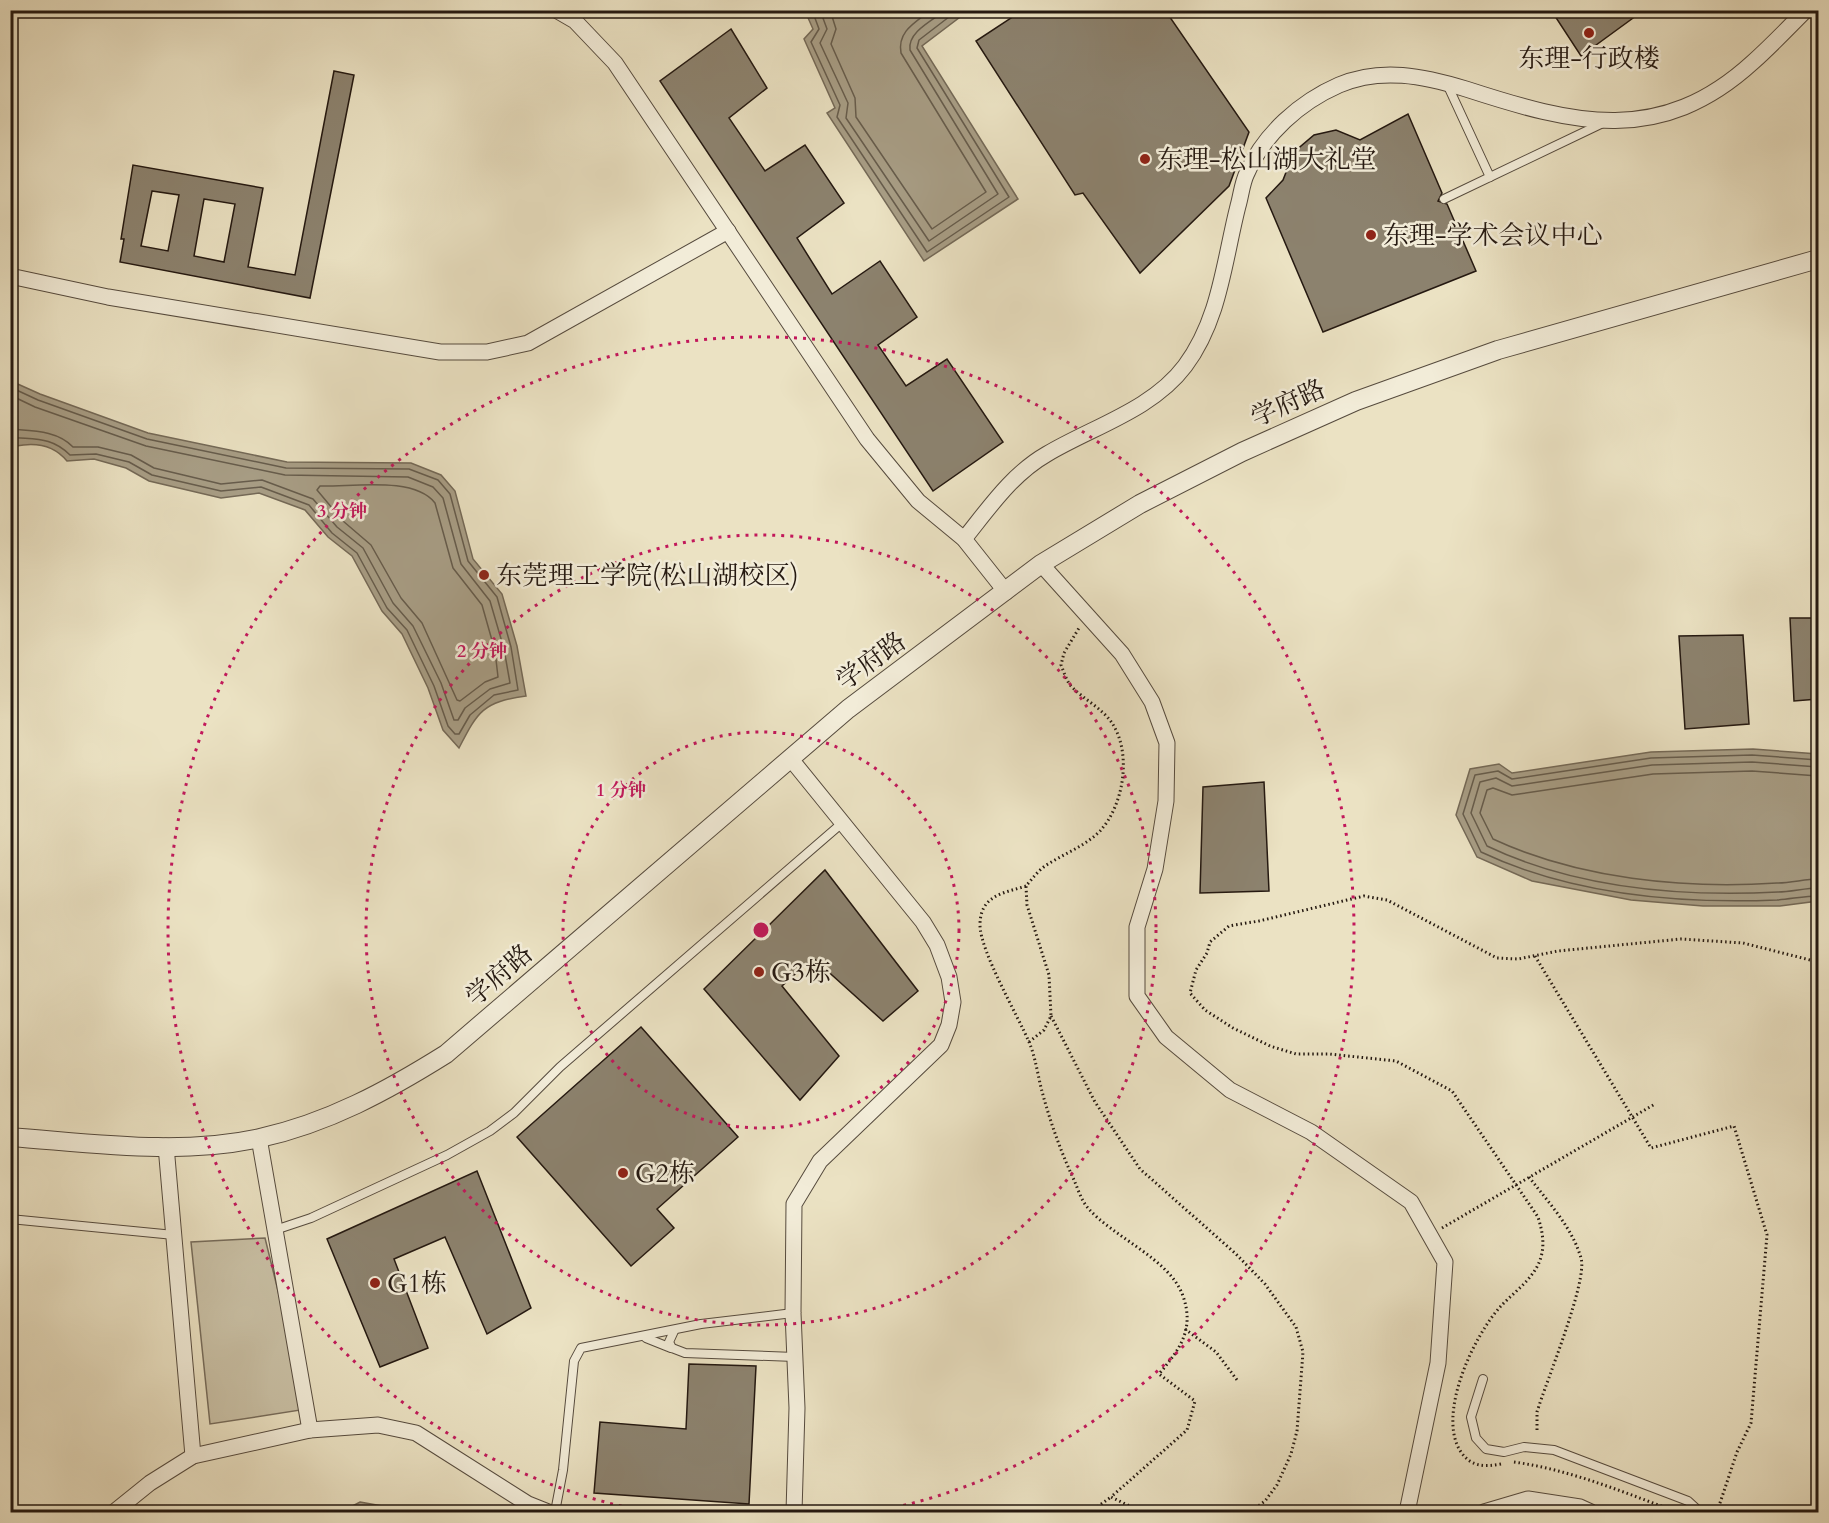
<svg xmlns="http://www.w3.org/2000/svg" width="1829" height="1523" viewBox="0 0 1829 1523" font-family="Cardo,'Noto Serif SC',serif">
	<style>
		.green { fill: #c9c0a5; stroke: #776c5b; stroke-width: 1.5 }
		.water { fill: #a89e86; stroke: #746957; stroke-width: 1.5 }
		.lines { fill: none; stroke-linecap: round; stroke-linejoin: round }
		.shore { stroke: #665c4c; stroke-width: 1.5 }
		.building { fill: #8c826e; stroke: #251911; stroke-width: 1.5; fill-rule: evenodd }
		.service-casing { stroke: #564b3e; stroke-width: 10 }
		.minor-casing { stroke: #564b3e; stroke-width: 17 }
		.tertiary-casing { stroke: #564b3e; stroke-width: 20 }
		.path { stroke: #251911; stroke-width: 3; stroke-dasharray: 1.5 3; stroke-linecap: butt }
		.service { stroke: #f2ecd8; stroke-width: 8 }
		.minor { stroke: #f2ecd8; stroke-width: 15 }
		.tertiary { stroke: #f2ecd8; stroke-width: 18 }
		.ring { fill: none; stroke: #c2185b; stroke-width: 3; stroke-dasharray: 3 6 }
		.poi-dot { fill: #8f2418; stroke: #f2ecd8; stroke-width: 2 }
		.labels { text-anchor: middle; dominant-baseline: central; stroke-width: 5; stroke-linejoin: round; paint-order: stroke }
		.poi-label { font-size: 26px; fill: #251911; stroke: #f2ecd8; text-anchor: start }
		.street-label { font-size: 26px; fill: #251911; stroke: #f2ecd8 }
		.centre { fill: #c2185b; stroke: #f2ecd8; stroke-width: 3 }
		.ring-label { font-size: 18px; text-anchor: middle; font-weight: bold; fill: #c2185b; stroke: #f2ecd8; stroke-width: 5; stroke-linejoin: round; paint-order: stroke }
	</style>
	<rect width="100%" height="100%" fill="#ebe2c3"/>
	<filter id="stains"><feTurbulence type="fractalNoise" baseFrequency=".00333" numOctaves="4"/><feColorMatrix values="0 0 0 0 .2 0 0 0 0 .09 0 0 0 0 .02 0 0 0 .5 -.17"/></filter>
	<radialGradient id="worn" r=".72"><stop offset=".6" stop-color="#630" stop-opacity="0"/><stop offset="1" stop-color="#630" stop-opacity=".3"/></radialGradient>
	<path class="green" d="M265,1238L307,1409L210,1424L191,1242Z"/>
	<g class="water">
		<path d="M805,11H968L922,46L1018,199L924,261L827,113L835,108L804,39L813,29Z"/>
		<path d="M11,381L40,394L148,433L287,462L411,463L441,475L455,491L473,559L502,594L517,646L526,696C483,702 478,711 459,748L443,730L428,688L402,634L382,611L352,556L328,537L305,510L259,493L221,498L149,481L126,468L94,459L67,461C54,445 36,442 16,446L11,441Z"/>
		<path d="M1753,749L1818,754V901L1780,906H1703L1631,900L1532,881L1477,857L1456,815L1470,769L1499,764L1512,773L1651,752Z"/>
		<path d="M360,1502L410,1511L411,1512H341Z"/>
	</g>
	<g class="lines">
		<g class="shore">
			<path d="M812,10L819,29L811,42L840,105L837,117L927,252L1009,197L917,48L919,40L958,10"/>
			<path d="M820,10L827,29L820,43L848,103L846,118L929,241L998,194L910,50C907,32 933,20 946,10"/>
			<path d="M830,10L836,29L831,44L855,98L856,117L932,229L986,192L901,53C897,31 916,22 931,10"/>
			<path d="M10,387L38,400L147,439L286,468L409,469L438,480L450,494L468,561L497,597L511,647L518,690L494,695L470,715L459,734H455L448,726L434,686L407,630L387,608L357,553L332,533L309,505L261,487L221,491L152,475L129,462L96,454L70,455C51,436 34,440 10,437"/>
			<path d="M10,395L35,407L146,446L285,475L408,477L433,487L443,498L461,564L490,601L504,649L510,683L490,689L465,708L458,720H454L441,683L413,626L393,603L363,548L337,527L313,499L262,480L221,484L154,468L131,455L98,447H73C57,430 32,431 10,429"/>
			<path d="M320,486C352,487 414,476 435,503L453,568L482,605L495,651L498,677L485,682L460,701L457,700L422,623L401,598L371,545L343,521L317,490Z"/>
			<path d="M1818,760L1752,755L1651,758L1512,779L1498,771L1475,775L1463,814L1481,852C1572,895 1678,904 1777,900C1791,899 1805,896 1818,896"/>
			<path d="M1818,767L1752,762L1652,765L1512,786L1496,778L1480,782L1471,813L1487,846C1575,888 1681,897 1778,892C1791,892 1805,888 1818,888"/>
			<path d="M1818,776L1752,771L1653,774L1512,795L1493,788L1487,790L1480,813L1493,839C1579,879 1683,889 1777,883C1791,883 1805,879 1818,879"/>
		</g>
	</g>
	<g class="building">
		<path d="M1023,10H1165L1249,132L1229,186L1140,273L1083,193L1075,195L976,41Z"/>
		<path d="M1551,10H1644L1581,56Z"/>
		<path d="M731,29L767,88L729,118L765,171L805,145L844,203L797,238L832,294L880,261L917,317L878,345L906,386L947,359L1003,442L933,491L660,81Z"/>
		<path d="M334,71L354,75L310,298L120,262L124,239H121L133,165L263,188L248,267L295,275ZM152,191L179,195L168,251L141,246ZM204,199L235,204L224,262L194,256Z"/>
		<path d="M1408,114L1442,193L1438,201L1447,204L1476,271L1323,332L1266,198L1283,180L1294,152L1314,135L1336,130L1360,140Z"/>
		<path d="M1790,618H1818V699L1794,701Z"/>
		<path d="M1743,635L1749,724L1685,729L1679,636Z"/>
		<path d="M1264,782L1269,891L1200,893L1203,787Z"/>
		<path d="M825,870L918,991L883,1021L813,958L782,986L839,1056L800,1100L704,989Z"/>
		<path d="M641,1027L738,1137L657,1209L674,1228L631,1266L517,1137Z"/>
		<path d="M477,1171L531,1308L487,1334L445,1237L394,1259L428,1348L380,1367L327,1239Z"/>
		<path d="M689,1364L756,1366L749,1504L594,1493L600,1422L686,1429Z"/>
	</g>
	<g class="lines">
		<g class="service-casing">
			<g id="service">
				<path d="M1447,84L1490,177"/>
				<path d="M1444,199L1603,123"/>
				<path d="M10,1219L174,1235"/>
				<path d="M275,1230L311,1218L447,1155L490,1131L514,1113L560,1067L841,824"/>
				<path d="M674,1331L669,1342L672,1348L685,1353L795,1357"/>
				<path d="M646,1338L671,1348"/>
				<path d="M1483,1379L1471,1417L1476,1438L1486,1449L1504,1452L1524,1447L1554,1450L1688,1501L1700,1512"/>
				<path d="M555,1512L563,1470L574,1361L581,1348L701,1324L793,1313"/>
			</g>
		</g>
		<g class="minor-casing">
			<g id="minor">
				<path d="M556,10L575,21L615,63L867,439L918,501L964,539L1006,592"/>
				<path d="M10,276L108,297L440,352H487L528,343L728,231"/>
				<path d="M964,539C989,508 1012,474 1047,454C1092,427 1152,410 1185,366C1220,319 1224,261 1238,206C1241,196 1242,183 1247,173C1264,134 1300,102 1339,85C1381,67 1424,76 1466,89C1574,124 1660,147 1753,62C1771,46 1788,28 1806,10"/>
				<path d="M1041,564L1122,654L1152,702L1167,743L1166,801L1155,869L1137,927V996L1166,1037L1230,1090L1311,1132L1411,1202L1445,1262L1438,1363L1407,1512"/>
				<path d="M790,758L923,922L937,945L949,977L953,1002L949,1025L941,1045L820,1161L794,1204L793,1313L797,1408L794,1512"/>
				<path d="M259,1138L310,1430"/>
				<path d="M166,1146L193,1456"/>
				<path d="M114,1512L150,1483L193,1456L310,1430L378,1425L416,1433L528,1504L548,1512"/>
				<path d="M1484,1512L1528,1499L1580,1507L1591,1512"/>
			</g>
		</g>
		<g class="tertiary-casing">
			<path id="tertiary" d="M10,1137C92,1143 179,1156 260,1138C328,1123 387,1091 446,1054L848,709L1041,564L1140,504L1242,452L1356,401L1498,350L1818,259"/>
		</g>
		<g class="path">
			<path d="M1026,886C1004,893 980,895 980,925C980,951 1018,1016 1029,1042C1036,1058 1038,1078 1043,1095C1051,1124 1061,1152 1074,1180C1078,1189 1081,1200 1088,1208C1114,1238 1170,1259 1183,1296C1195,1330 1179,1350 1159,1374L1195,1401L1187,1430L1111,1497L1142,1512"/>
			<path d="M1535,956L1651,1148L1734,1126L1767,1235L1751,1423L1737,1452L1717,1512"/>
			<path d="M1051,1016L1095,1102L1140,1169L1235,1253L1265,1284L1296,1327L1303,1352L1297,1431L1291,1454L1277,1485L1265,1501L1250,1512"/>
			<path d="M1029,1042L1044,1030L1051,1016L1049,975L1027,905L1026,886C1032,879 1038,871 1045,866C1063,854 1084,847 1100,831C1124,805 1132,753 1112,723C1102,708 1083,699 1071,686C1066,680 1064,672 1061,665L1064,653L1079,628"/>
			<path d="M1529,1177C1548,1202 1572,1227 1581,1258C1588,1281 1546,1382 1537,1412V1432"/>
			<path d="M1442,1228L1655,1104"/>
			<path d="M1185,1329L1216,1352L1237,1380"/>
			<path d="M1514,1462C1571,1470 1623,1492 1677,1512"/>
			<path d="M1501,1464C1485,1467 1471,1467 1461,1452C1436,1415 1474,1335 1501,1306C1515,1291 1535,1278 1541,1257C1545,1243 1542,1230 1538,1217L1452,1091L1396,1061L1329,1054H1296L1270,1046L1233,1028L1205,1010L1190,993L1196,970L1207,953L1210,942L1229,926L1259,921L1364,896L1387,900L1497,958L1518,959L1558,951L1681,939L1743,943L1818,962"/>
			<path d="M1090,1512L1111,1497"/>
		</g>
		<use href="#service" class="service"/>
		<use href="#minor" class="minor"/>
		<use href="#tertiary" class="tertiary"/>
	</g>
	<g class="ring">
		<circle cx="761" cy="930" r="198"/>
		<circle cx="761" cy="930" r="395"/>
		<path d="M648 1512A593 593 0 1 1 874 1512"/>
	</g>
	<g class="poi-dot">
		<circle cx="1589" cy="33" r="6"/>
		<circle cx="1145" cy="159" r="6"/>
		<circle cx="1371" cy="235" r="6"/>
		<circle cx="484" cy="575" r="6"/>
		<circle cx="759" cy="972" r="6"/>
		<circle cx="623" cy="1173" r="6"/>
		<circle cx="375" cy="1283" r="6"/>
	</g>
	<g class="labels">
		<g class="poi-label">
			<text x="1589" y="58" text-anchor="middle">东理-行政楼</text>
			<text x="1157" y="159">东理-松山湖大礼堂</text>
			<text x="1383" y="235">东理-学术会议中心</text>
			<text x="496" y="575">东莞理工学院(松山湖校区)</text>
			<text x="771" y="972">G3栋</text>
			<text x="635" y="1173">G2栋</text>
			<text x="387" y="1283">G1栋</text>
		</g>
		<g class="street-label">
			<text transform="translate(1288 403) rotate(-24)">学府路</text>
			<text transform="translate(871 661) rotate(-36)">学府路</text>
			<text transform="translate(499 975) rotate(-41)">学府路</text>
		</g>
	</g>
	<circle cx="761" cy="930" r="9" class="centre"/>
	<g class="ring-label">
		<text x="342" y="517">3 分钟</text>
		<text x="482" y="657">2 分钟</text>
		<text x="621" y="796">1 分钟</text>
	</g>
	<rect width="1829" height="1523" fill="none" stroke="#ebe2c3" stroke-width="36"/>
	<rect x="12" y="12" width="1805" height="1499" fill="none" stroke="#251911" stroke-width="3"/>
	<rect x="18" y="18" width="1793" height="1487" fill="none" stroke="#251911" stroke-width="1.5"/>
	<rect width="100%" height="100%" filter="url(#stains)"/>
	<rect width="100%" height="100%" fill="url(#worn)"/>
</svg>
